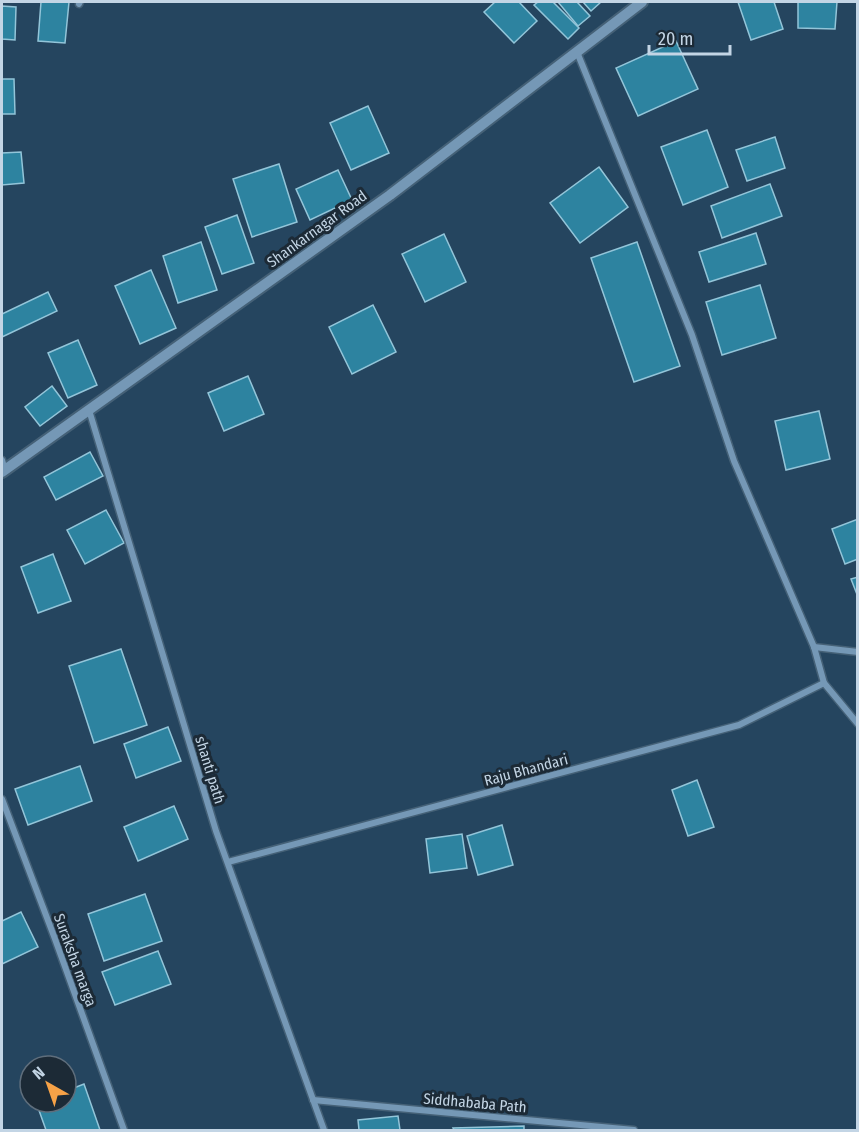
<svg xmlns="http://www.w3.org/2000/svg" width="859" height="1132" viewBox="0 0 859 1132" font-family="'Fira Sans Condensed',sans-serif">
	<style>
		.building { fill: #2d83a0; stroke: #93c5d9; stroke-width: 1.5 }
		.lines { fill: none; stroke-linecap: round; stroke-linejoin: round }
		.minor-casing { stroke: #456177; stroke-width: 9 }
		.tertiary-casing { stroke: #456177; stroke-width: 14 }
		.minor { stroke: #7598b6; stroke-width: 6 }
		.tertiary { stroke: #7598b6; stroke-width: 10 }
		.labels { text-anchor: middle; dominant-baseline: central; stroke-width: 6; stroke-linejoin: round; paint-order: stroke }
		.street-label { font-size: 15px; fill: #c3d5e5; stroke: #1c2a36 }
	</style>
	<rect width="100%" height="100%" fill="#25455f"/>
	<g class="building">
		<path d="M41,2H69L65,43L38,41Z"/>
		<path d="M495,2H519L537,21L514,43L484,12Z"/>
		<path d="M538,2H553L579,28L568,39L534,5Z"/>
		<path d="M558,2H577L590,16L578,26Z"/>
		<path d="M583,2H601L591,11Z"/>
		<path d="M738,2H774L783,29L751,40Z"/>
		<path d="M798,2H837L835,29L798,28Z"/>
		<path d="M2,6L16,7L15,40L2,39Z"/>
		<path d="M676,41L698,89L638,116L616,68Z"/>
		<path d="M2,79H14L15,114H2Z"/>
		<path d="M368,106L389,153L351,170L330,123Z"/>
		<path d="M707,130L728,187L683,205L661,147Z"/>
		<path d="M775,137L785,168L747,181L736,150Z"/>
		<path d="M21,152L24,183L2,185V153Z"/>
		<path d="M279,164L297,222L252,237L233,179Z"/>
		<path d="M599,167L628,207L580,243L550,203Z"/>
		<path d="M338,170L352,200L310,220L296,189Z"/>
		<path d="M770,184L782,216L722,238L711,206Z"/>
		<path d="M237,215L254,263L222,274L205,227Z"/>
		<path d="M756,233L766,264L709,282L699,252Z"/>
		<path d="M444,234L466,282L425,302L402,254Z"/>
		<path d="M201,242L217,290L178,303L163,256Z"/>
		<path d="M637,242L680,366L634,382L591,258Z"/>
		<path d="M151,270L176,328L140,344L115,286Z"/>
		<path d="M760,285L776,338L722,355L706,302Z"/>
		<path d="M48,292L57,311L2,337V314Z"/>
		<path d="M373,305L396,352L352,374L329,327Z"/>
		<path d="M78,340L97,385L68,398L48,353Z"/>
		<path d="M248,376L264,414L224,431L208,393Z"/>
		<path d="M52,386L67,406L40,426L25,407Z"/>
		<path d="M819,411L830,459L786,470L775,421Z"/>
		<path d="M90,452L103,476L56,500L44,477Z"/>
		<path d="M106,510L124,543L85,564L67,530Z"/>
		<path d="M858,519V559L845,564L832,529Z"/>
		<path d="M53,554L71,601L38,613L21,567Z"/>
		<path d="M858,577V597L851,579Z"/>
		<path d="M121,649L147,725L94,743L69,666Z"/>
		<path d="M168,727L181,761L136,778L124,744Z"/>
		<path d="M80,766L92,801L28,825L15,789Z"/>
		<path d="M697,780L714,827L688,836L672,790Z"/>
		<path d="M174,806L188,839L138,861L124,827Z"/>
		<path d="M502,825L513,865L478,875L467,836Z"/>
		<path d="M462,834L467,868L430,873L426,839Z"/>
		<path d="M145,894L162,941L104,961L88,914Z"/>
		<path d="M21,912L38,947L2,964V921Z"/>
		<path d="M158,951L171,984L115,1005L102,972Z"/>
		<path d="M84,1084L100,1130H46L36,1102H66V1091Z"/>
		<path d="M398,1116L400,1130H359L358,1120Z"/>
		<path d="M524,1126V1130H454L453,1128Z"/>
	</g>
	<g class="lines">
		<g class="minor-casing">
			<g id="minor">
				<path d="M79,4L80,2"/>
				<path d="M577,52L692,335L734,461L814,647L824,683L858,724"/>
				<path d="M89,410L216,831L324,1130"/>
				<path d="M2,460L5,470"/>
				<path d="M814,647L858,652"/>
				<path d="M2,799L55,939L124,1130"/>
				<path d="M228,862L739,725L824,683"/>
				<path d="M313,1100L634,1130"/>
			</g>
		</g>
		<g class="tertiary-casing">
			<path id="tertiary" d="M2,472L390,195L642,2"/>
		</g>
		<use href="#minor" class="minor"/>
		<use href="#tertiary" class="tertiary"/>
	</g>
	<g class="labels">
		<g class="street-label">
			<text transform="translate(317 229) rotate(-36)">Shankarnagar Road</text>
			<text transform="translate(210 770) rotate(73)">shanti path</text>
			<text transform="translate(526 770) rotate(-15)">Raju Bhandari</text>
			<text transform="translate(75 960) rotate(70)">Suraksha marga</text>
			<text transform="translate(475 1103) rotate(5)">Siddhababa Path</text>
		</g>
	</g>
	<rect width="859" height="1132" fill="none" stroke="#c3d5e5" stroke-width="6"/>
	<g transform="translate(48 1084) rotate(320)"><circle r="28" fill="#1c2a36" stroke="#5f6e7c" stroke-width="1.5"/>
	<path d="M0-4.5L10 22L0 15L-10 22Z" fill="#f6a247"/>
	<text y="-9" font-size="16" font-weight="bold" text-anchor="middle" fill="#c3d5e5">N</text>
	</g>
	<path d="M649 45v9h81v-9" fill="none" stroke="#c3d5e5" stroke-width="3"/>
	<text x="658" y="45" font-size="18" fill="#c3d5e5" stroke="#1c2a36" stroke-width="4.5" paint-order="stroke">20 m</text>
</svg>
